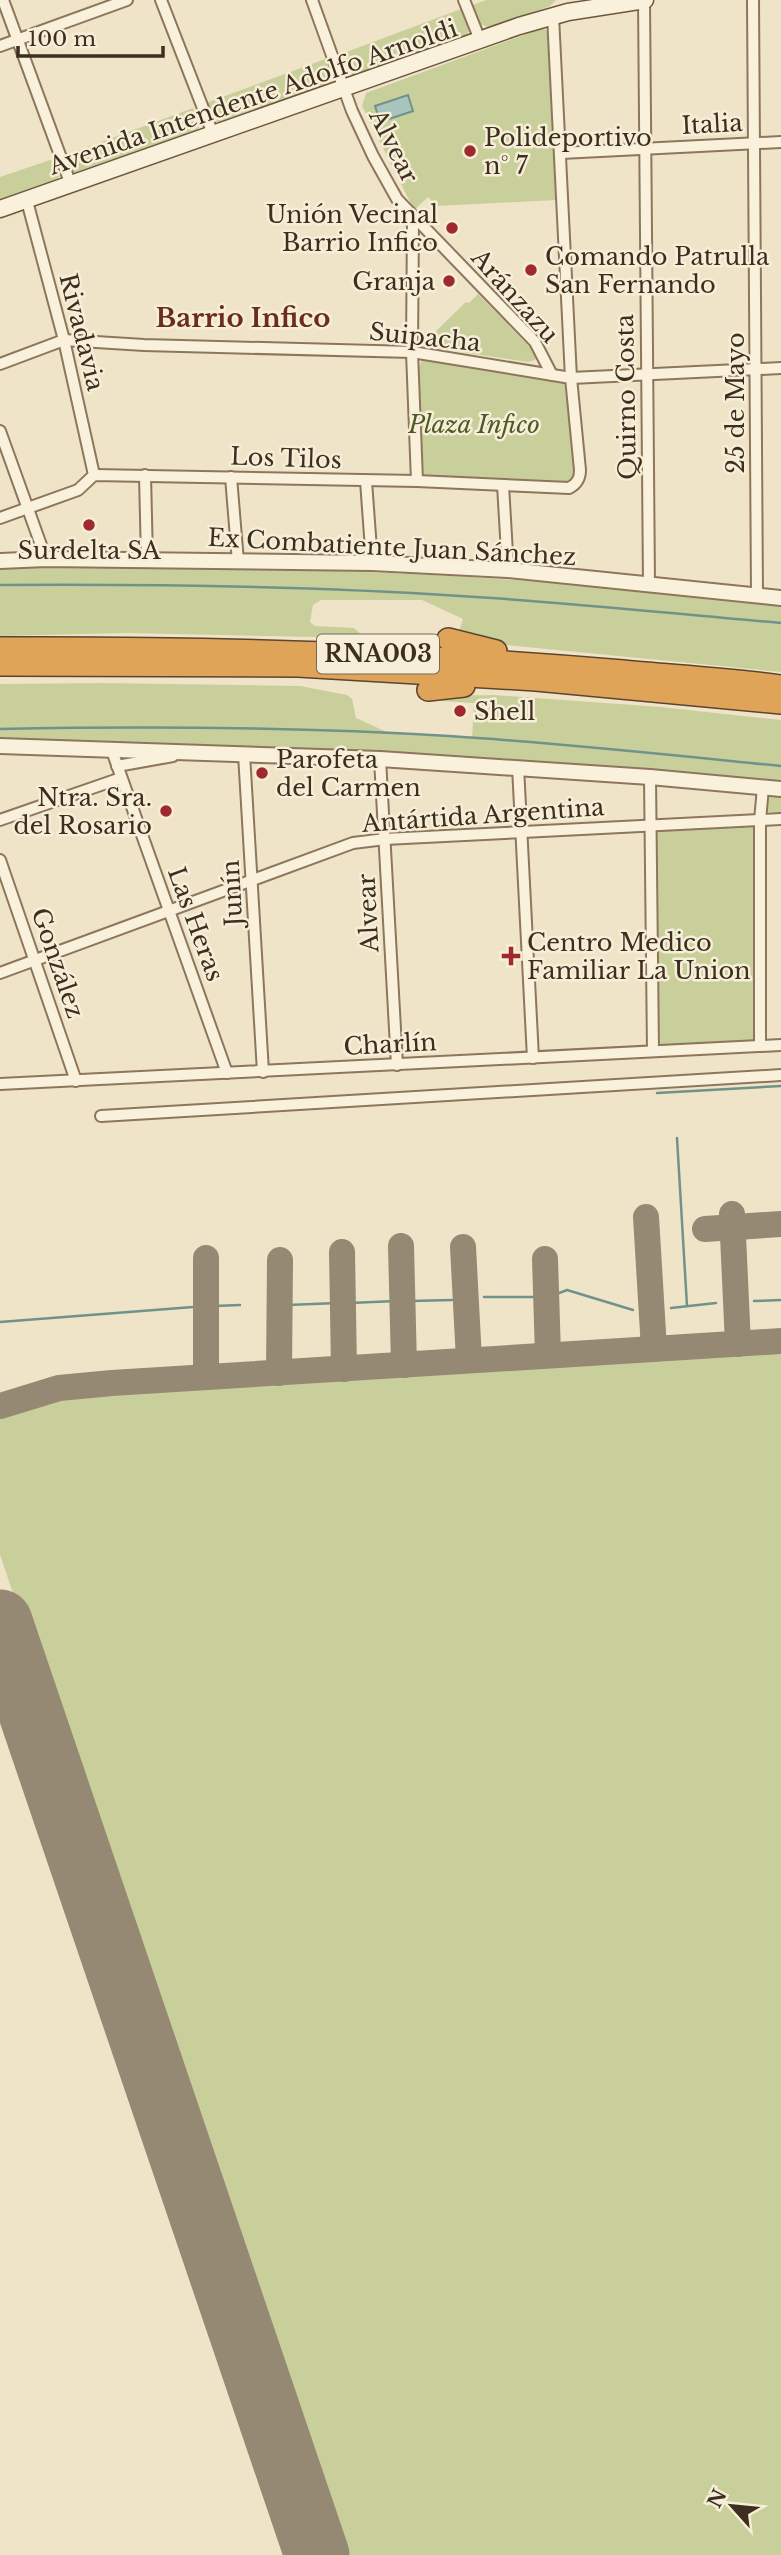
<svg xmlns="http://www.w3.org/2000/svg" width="781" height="2555" viewBox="0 0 781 2555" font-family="'Libre Baskerville',serif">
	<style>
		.green { fill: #c9cf9b }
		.water { fill: #a9c4bc; stroke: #6f938a; stroke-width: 2 }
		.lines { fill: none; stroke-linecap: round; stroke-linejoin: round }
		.stream { stroke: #6f938a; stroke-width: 2.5 }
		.taxiway { stroke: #968974; stroke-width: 26 }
		.runway { stroke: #968974; stroke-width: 65 }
		.minor-casing { stroke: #8d765c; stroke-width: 14 }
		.tertiary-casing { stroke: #8d765c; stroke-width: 18 }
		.secondary-casing { stroke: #6f573f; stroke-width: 19 }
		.motorway-casing { stroke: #5b4430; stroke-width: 24 }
		.minor { stroke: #faf1dc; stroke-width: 10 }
		.tertiary { stroke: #faf1dc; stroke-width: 14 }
		.secondary { stroke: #faf1dc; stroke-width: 16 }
		.motorway { stroke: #e0a458; stroke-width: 21 }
		.poi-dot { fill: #9e2a2b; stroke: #f7eed8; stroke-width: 2.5 }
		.labels { text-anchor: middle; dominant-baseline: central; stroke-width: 5; stroke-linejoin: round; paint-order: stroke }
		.shield { fill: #f7eed8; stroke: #756857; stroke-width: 2 }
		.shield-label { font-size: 23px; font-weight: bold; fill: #3d2e20 }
		.street-label { font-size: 24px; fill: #3d2e20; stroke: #f7eed8 }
		.poi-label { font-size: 24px; fill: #3d2e20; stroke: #f7eed8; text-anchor: start }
		.park-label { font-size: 24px; font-style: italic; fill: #4d5a26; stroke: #f7eed8 }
		.neighbourhood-label { font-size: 26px; font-weight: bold; fill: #6b2e1e; stroke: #f7eed8 }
	</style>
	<rect width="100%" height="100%" fill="#f0e4c8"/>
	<g class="green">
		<path d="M486,0H556L550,6L490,28L478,23L470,6Z"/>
		<path d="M461,9L470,28L466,37L353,76L341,54Z"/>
		<path d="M543,28L549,33L557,200L437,206L428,197L414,210L362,106L366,93Z"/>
		<path d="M328,58L334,76L329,83L219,123L213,121L206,103Z"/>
		<path d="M193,108L199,126L197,134L76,174L72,171L66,155Z"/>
		<path d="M56,158L61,173L56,183L0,201V177Z"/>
		<path d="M478,294L534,351L537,356L535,360L528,362L433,348L423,343L421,332H435L466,302L469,303Z"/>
		<path d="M422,360L564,382L575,473L572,479L563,483L421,477L417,372Z"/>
		<path d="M56,566C298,567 541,574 781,606V672L475,642L457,637L463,619L422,600H321L313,605L310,622L315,626L354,628L363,636L361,638L125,633L0,636V569Z"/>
		<path d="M102,683L300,686L347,695L352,699L356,718L389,733L472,738L474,703L441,701L434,696L494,695L661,707L781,720V784L0,742V684Z"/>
		<path d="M781,794V813L768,812L766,800L769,795Z"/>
		<path d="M756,826L754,1040L664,1046L659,1042L656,830Z"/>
		<path d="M781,1352V2555H342L0,1555V1418L15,1410L83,1395Z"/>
	</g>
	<path class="water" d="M408,95L413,111L380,122L375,106Z"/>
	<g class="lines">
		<g class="stream">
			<path d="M0,585C153,584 307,586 460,596C567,602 674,614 781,623"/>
			<path d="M0,729C150,726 300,727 449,736C560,743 671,755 781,766"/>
			<path d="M657,1093L781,1086"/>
			<path d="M677,1138L687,1306"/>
			<path d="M554,1295L567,1290L633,1310"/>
			<path d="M484,1297H540"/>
			<path d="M411,1301L452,1300"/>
			<path d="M754,1301L781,1300"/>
			<path d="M350,1303L396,1301"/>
			<path d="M288,1305L337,1303"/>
			<path d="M214,1306L240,1305"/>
			<path d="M671,1308L716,1303"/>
			<path d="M0,1322L193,1307"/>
		</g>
		<g class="taxiway">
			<path d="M732,1214L738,1344"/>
			<path d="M646,1217L654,1349"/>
			<path d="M705,1229L781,1224"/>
			<path d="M401,1246L404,1365"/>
			<path d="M463,1247L469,1360"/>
			<path d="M342,1252L344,1369"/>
			<path d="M206,1258V1377"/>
			<path d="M545,1259L548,1355"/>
			<path d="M279,1373L280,1260"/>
			<path d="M0,1406L59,1388L112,1383L781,1341"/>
		</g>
		<path class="runway" d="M0,1622L317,2555"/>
		<g class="minor-casing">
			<g id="minor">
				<path d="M3,0L71,185"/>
				<path d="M161,0L213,134"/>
				<path d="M312,0L352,111L373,156L397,199L535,342L552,375"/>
				<path d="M464,0L480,40"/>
				<path d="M644,0L649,584"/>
				<path d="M753,0L757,595"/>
				<path d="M0,46L127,0"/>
				<path d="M561,153L781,142"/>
				<path d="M27,201L64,340L94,475"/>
				<path d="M413,217L412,352L417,481"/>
				<path d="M0,364L64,340L144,345L412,352L571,378L781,368"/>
				<path d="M0,431L46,559"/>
				<path d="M145,475L147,560"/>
				<path d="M231,477L238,562"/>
				<path d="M366,481L372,563"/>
				<path d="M503,485L508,570"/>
				<path d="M0,518L78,490L94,475L417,481L569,488C577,484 580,479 580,470L571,378L553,16"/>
				<path d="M111,748L227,1073"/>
				<path d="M244,754L263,1072"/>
				<path d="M380,759L397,1065"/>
				<path d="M117,766L173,756"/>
				<path d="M518,767L533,1058"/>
				<path d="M650,777L653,1051"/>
				<path d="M0,820L121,778"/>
				<path d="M0,860L76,1081"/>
				<path d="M0,973L353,843L385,839L781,819"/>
				<path d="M760,1046V821L763,787"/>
				<path d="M0,1084L781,1045"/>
				<path d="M101,1116L781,1075"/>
			</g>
		</g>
		<g class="tertiary-casing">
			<g id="tertiary">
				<path d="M0,561L46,559L372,563L508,570L781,598"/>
				<path d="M0,746L380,759L650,777L781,789"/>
			</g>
		</g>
		<g class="secondary-casing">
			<path id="secondary" d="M0,209L519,26L568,12L645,0"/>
		</g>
		<g class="motorway-casing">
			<g id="motorway">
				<path d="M448,639L496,651"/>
				<path d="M0,648C208,647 416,653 623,671C676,676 729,679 781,686"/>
				<path d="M0,665L298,666L536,680L781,703"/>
				<path d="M428,690L464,686"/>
			</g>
		</g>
		<use href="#minor" class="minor"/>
		<use href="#tertiary" class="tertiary"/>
		<use href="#secondary" class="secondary"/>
		<use href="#motorway" class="motorway"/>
	</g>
	<g class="poi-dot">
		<circle cx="470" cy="151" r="7"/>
		<circle cx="452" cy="228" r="7"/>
		<circle cx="531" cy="270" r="7"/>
		<circle cx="449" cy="281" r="7"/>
		<circle cx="89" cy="525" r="7"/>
		<circle cx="460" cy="711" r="7"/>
		<circle cx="262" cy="773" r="7"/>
		<circle cx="166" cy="811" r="7"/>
		<path d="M507.5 945.5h7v7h7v7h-7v7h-7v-7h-7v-7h7z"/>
	</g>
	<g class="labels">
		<rect class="shield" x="317" y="634.5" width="122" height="39" rx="5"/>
		<g class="shield-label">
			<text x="378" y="654">RNA003</text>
		</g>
		<g class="street-label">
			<text transform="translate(253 97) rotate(-19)">Avenida Intendente Adolfo Arnoldi</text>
			<text transform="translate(712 124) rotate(-3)">Italia</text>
			<text transform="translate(394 146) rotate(63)">Alvear</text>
			<text transform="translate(515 296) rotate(48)">Aránzazu</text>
			<text transform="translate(82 332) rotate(76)">Rivadavia</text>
			<text transform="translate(425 337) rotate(6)">Suipacha</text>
			<text transform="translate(626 397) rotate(-91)">Quirno Costa</text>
			<text transform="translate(735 403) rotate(-90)">25 de Mayo</text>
			<text transform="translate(286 458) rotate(2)">Los Tilos</text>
			<text transform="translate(392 547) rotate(3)">Ex Combatiente Juan Sánchez</text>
			<text transform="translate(483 815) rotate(-4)">Antártida Argentina</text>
			<text transform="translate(232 893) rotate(-93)">Junín</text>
			<text transform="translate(368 913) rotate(-93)">Alvear</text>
			<text transform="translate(196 924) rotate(70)">Las Heras</text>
			<text transform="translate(58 963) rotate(71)">González</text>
			<text transform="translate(390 1044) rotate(-3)">Charlín</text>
		</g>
		<g class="poi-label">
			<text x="484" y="137">Polideportivo<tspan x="484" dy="28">n° 7</tspan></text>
			<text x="438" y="214" text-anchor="end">Unión Vecinal<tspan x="438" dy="28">Barrio Infico</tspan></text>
			<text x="545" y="256">Comando Patrulla<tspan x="545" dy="28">San Fernando</tspan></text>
			<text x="435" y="281" text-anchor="end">Granja</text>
			<text x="89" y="550" text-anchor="middle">Surdelta SA</text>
			<text x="474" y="711">Shell</text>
			<text x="276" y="759">Parofeta<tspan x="276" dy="28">del Carmen</tspan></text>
			<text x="152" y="797" text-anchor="end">Ntra. Sra.<tspan x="152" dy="28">del Rosario</tspan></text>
			<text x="527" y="942">Centro Medico<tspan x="527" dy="28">Familiar La Union</tspan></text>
		</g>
		<g class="park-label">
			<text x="474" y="424">Plaza Infico</text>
		</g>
		<g class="neighbourhood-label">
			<text x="243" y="318">Barrio Infico</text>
		</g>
	</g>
	<g transform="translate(732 2506) rotate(297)" stroke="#f7eed8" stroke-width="5" paint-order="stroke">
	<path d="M0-5L12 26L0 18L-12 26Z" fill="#3d2e20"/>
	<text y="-10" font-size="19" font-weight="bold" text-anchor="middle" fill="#3d2e20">N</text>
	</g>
	<path d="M18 46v10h145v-10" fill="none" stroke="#3d2e20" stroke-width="3.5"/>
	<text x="28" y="46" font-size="21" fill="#3d2e20" stroke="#f7eed8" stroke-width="5" paint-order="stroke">100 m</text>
</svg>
